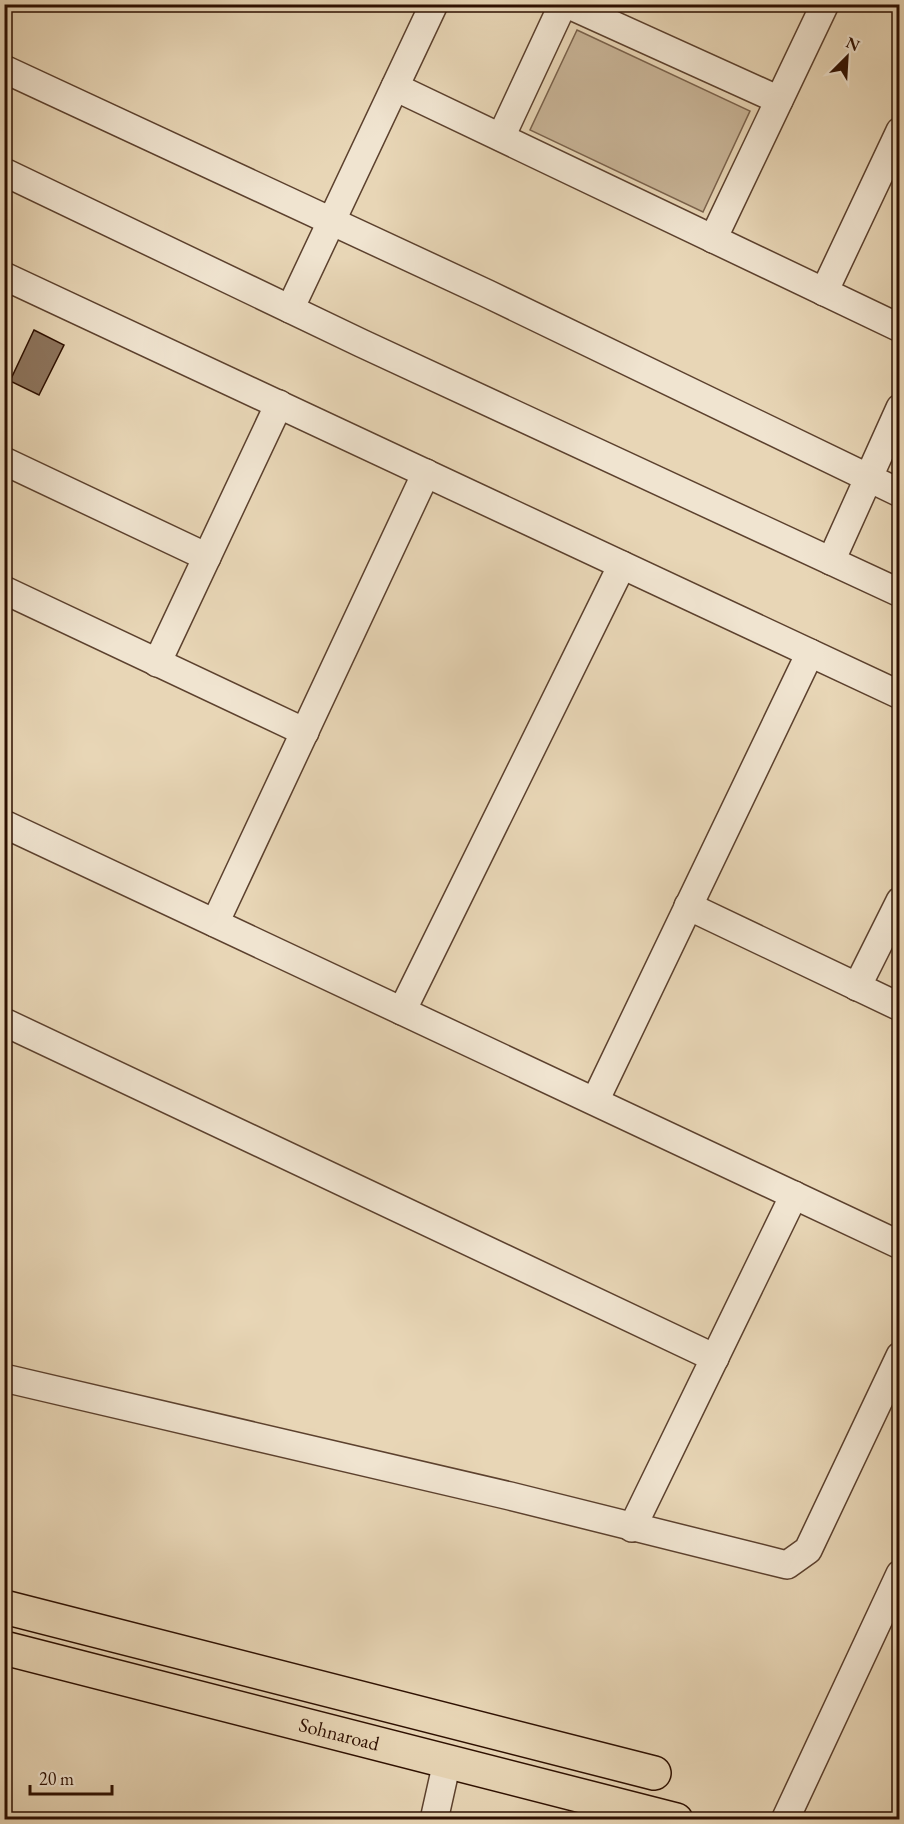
<svg xmlns="http://www.w3.org/2000/svg" width="904" height="1824" viewBox="0 0 904 1824" font-family="'EB Garamond',serif">
	<style>
		.green { fill: #c8b497; stroke: #7a624c; stroke-width: 1.5 }
		.building { fill: #8e765f; stroke: #2d0f00; stroke-width: 1.5 }
		.lines { fill: none; stroke-linecap: round; stroke-linejoin: round }
		.minor-casing { stroke: #5c412e; stroke-width: 30 }
		.highway-casing { stroke: #2d0f00; stroke-width: 36 }
		.minor { stroke: #f0e4d0; stroke-width: 27 }
		.highway { stroke: #e8d6b6; stroke-width: 33 }
		.labels { text-anchor: middle; dominant-baseline: central; stroke-width: 6; stroke-linejoin: round; paint-order: stroke }
		.street-label { font-size: 20px; fill: #2d0f00; stroke: #f0e4d0 }
	</style>
	<rect width="100%" height="100%" fill="#e8d6b6"/>
	<filter id="stains"><feTurbulence type="fractalNoise" baseFrequency=".00333" numOctaves="4"/><feColorMatrix values="0 0 0 0 .2 0 0 0 0 .09 0 0 0 0 .02 0 0 0 .5 -.17"/></filter>
	<radialGradient id="worn" r=".72"><stop offset=".6" stop-color="#630" stop-opacity="0"/><stop offset="1" stop-color="#630" stop-opacity=".3"/></radialGradient>
	<path class="green" d="M577,30L750,111L703,212L530,130Z"/>
	<path class="building" d="M34,330L64,345L39,395L10,381Z"/>
	<g class="lines">
		<g class="minor-casing">
			<g id="minor">
				<path d="M567,4L779,100"/>
				<path d="M4,69L488,294L900,493"/>
				<path d="M395,87L900,328"/>
				<path d="M501,137L563,4"/>
				<path d="M4,172L361,343L900,593"/>
				<path d="M713,239L825,4"/>
				<path d="M4,276L900,695"/>
				<path d="M824,292L900,131"/>
				<path d="M290,309L434,4"/>
				<path d="M4,461L207,557"/>
				<path d="M831,561L900,408"/>
				<path d="M4,590L305,732"/>
				<path d="M157,663L279,404"/>
				<path d="M4,824L900,1245"/>
				<path d="M688,906L900,1007"/>
				<path d="M215,923L426,473"/>
				<path d="M857,987L900,901"/>
				<path d="M402,1011L622,565"/>
				<path d="M4,1022L715,1358"/>
				<path d="M595,1101L810,653"/>
				<path d="M4,1378L510,1496L787,1565L808,1550L900,1356"/>
				<path d="M632,1528L794,1195"/>
				<path d="M434,1820L447,1762"/>
				<path d="M785,1820L900,1574"/>
			</g>
		</g>
		<g class="highway-casing">
			<g id="highway">
				<path d="M4,1607L654,1773"/>
				<path id="s1" d="M4,1648L676,1820"/>
			</g>
		</g>
		<use href="#minor" class="minor"/>
		<use href="#highway" class="highway"/>
	</g>
	<g class="labels">
		<g class="street-label">
			<text stroke="none"><textPath href="#s1" startOffset="346">Sohnaroad</textPath></text>
		</g>
	</g>
	<rect width="904" height="1824" fill="none" stroke="#e8d6b6" stroke-width="24"/>
	<rect x="6" y="6" width="892" height="1812" fill="none" stroke="#2d0f00" stroke-width="3"/>
	<rect x="12" y="12" width="880" height="1800" fill="none" stroke="#2d0f00" stroke-width="1.5"/>
	<g transform="translate(847 57) rotate(24)" stroke="#f0e4d0" stroke-width="4.5" paint-order="stroke">
	<path d="M0-4.5L10 22L0 15L-10 22Z" fill="#2d0f00"/>
	<text y="-9" font-size="16" font-weight="bold" text-anchor="middle" fill="#2d0f00">N</text>
	</g>
	<path d="M30 1785v9h82v-9" fill="none" stroke="#2d0f00" stroke-width="3"/>
	<text x="39" y="1785" font-size="18" fill="#2d0f00" stroke="#f0e4d0" stroke-width="4.5" paint-order="stroke">20 m</text>
	<rect width="100%" height="100%" filter="url(#stains)"/>
	<rect width="100%" height="100%" fill="url(#worn)"/>
</svg>
